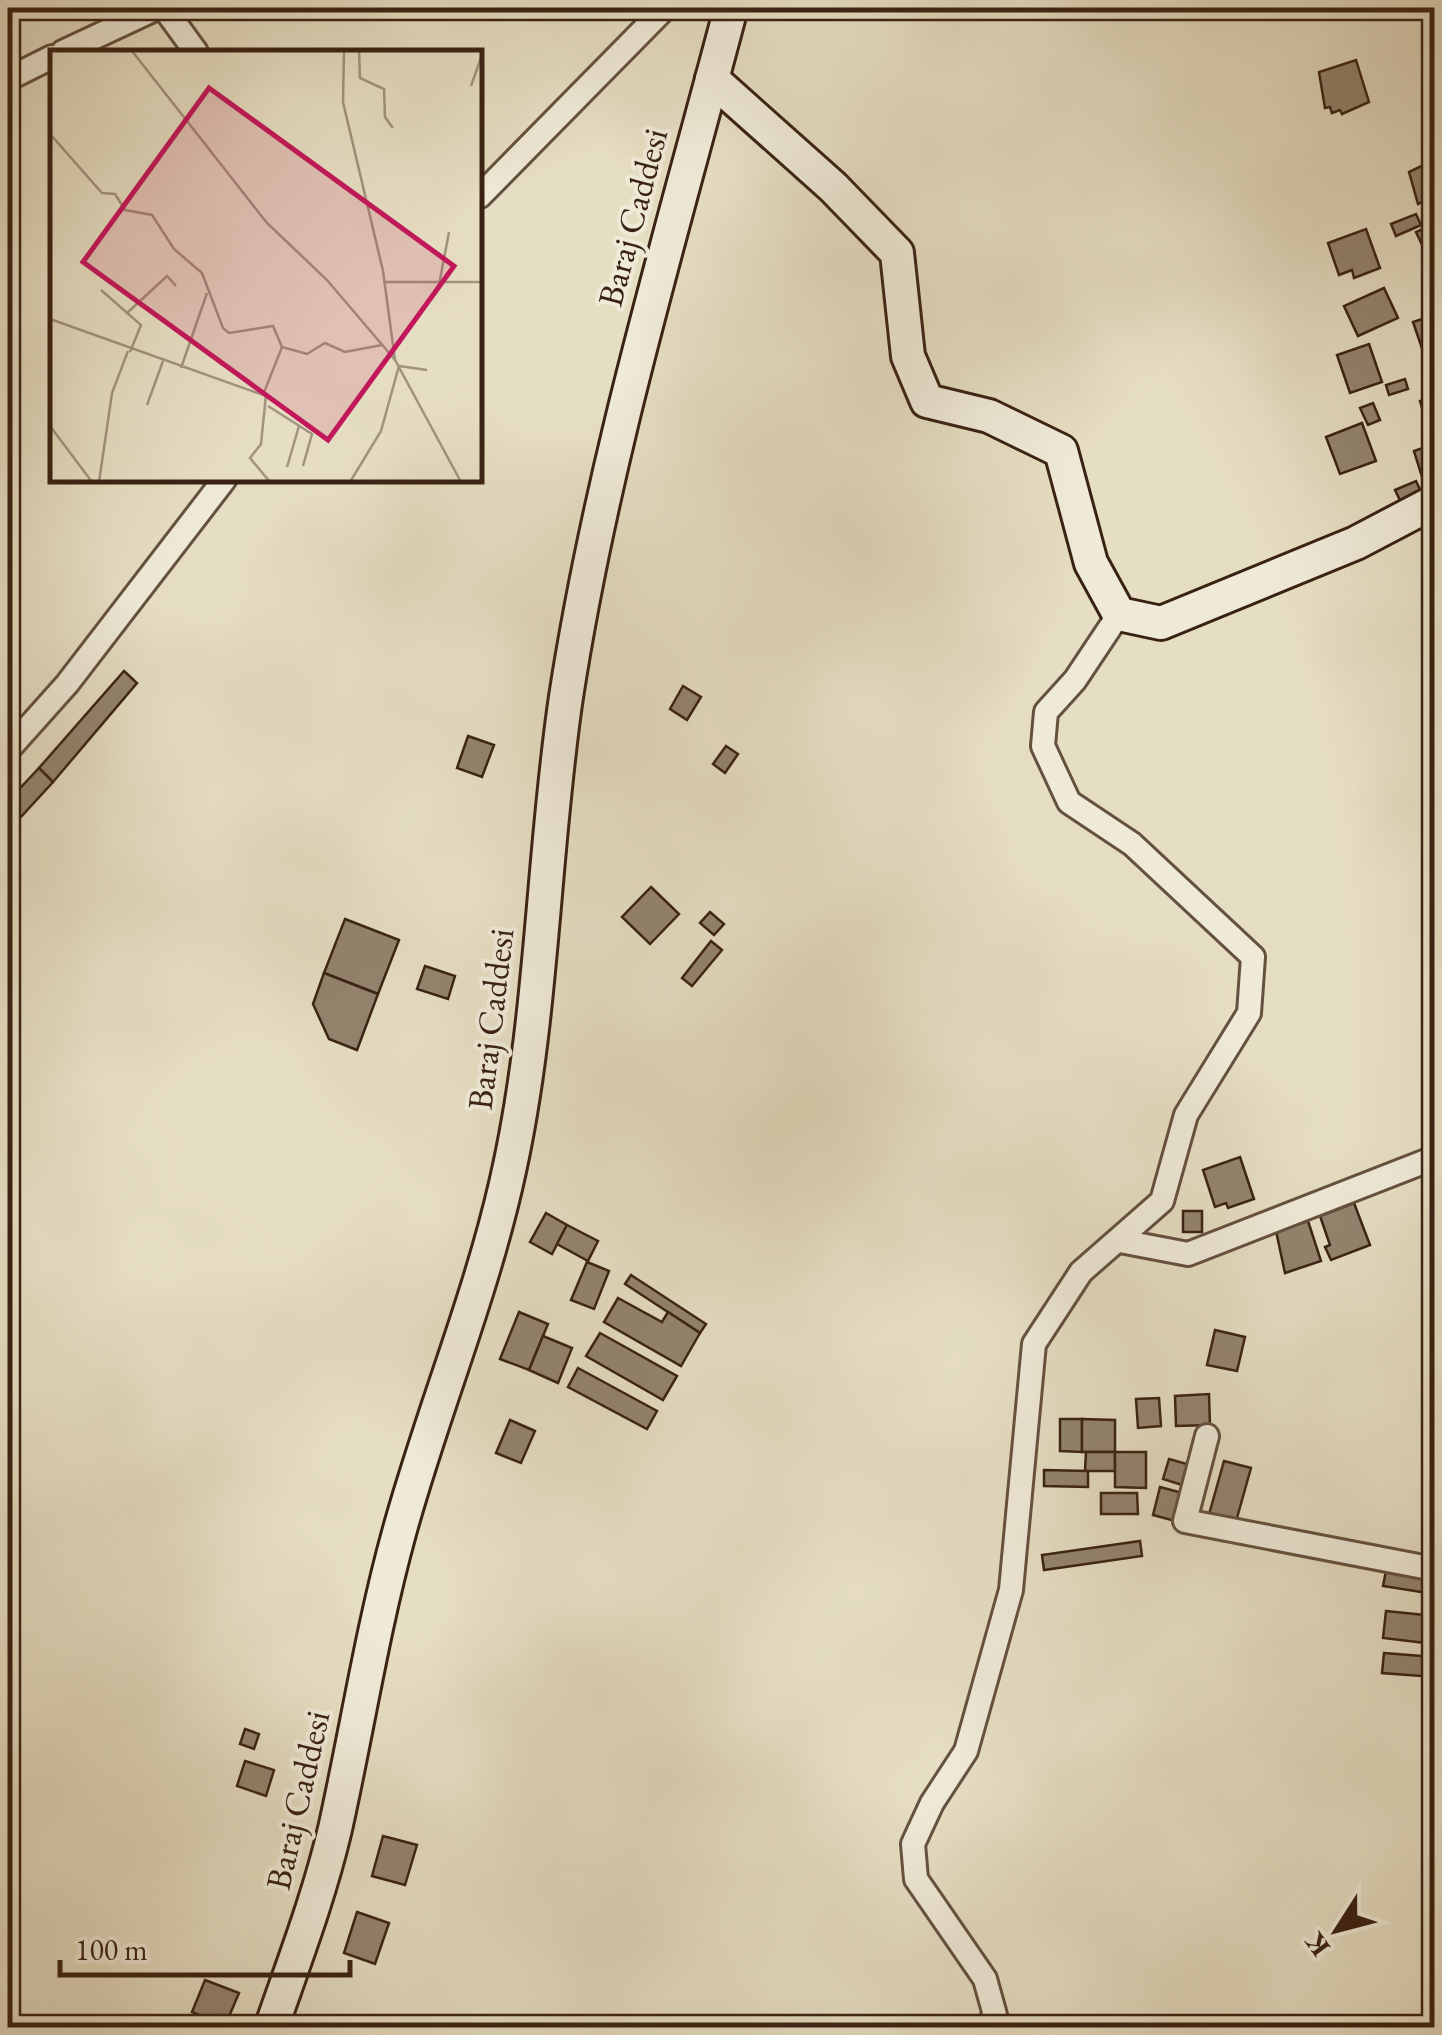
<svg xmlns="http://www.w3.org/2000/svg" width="1442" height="2035" viewBox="0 0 1442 2035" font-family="'EB Garamond',serif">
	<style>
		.building { fill: #93846f; stroke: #3a2213; stroke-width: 2.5 }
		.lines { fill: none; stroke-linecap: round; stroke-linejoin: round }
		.street-casing { stroke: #65513f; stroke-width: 28 }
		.secondary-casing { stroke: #3a2213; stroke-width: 38 }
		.street { stroke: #efead8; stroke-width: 22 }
		.secondary { stroke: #efead8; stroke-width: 32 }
		.labels { text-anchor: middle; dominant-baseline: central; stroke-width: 8; stroke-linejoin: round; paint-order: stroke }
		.street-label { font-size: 35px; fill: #3a2213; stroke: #efead8 }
		.inset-road { fill: none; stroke: #a1937d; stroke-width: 2.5 }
		.view { fill: #c2185b; fill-opacity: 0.15; stroke: #c2185b; stroke-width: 5 }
		.inset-edge { fill: none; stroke: #3a2213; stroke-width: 5 }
	</style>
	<rect width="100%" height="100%" fill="#e6dec3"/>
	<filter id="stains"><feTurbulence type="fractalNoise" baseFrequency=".002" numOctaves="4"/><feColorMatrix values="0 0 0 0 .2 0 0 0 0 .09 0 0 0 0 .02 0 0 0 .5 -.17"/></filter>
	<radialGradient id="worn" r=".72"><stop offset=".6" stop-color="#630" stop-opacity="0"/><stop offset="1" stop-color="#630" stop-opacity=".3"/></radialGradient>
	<g class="building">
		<path d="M1356,60L1369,102L1342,114L1340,110L1332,113L1330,107L1325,108L1319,72Z"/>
		<path d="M1434,160V197L1418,204L1409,172Z"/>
		<path d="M1416,214L1421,225L1396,236L1391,224Z"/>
		<path d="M1434,224V268H1433L1416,232Z"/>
		<path d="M1366,229L1380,268L1354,278L1352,270L1339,275L1328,243Z"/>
		<path d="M1384,288L1398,318L1358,336L1344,306Z"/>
		<path d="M1434,315V364L1428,366L1413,322Z"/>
		<path d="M1369,344L1382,382L1350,393L1337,355Z"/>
		<path d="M1405,379L1408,389L1389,395L1386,385Z"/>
		<path d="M1434,397V436L1431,437L1420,401Z"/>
		<path d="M1373,403L1380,420L1368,425L1360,408Z"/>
		<path d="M1362,423L1376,461L1340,474L1326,437Z"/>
		<path d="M1434,444V490L1427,493L1414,451Z"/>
		<path d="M1416,481L1426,502L1405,511L1395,490Z"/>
		<path d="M124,671L137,683L53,782L39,768Z"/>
		<path d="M683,686L701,697L687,720L670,709Z"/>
		<path d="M468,736L494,745L482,777L457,768Z"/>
		<path d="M726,746L738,754L725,773L713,764Z"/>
		<path d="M39,768L53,782L8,831V801Z"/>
		<path d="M651,887L679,914L650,944L622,917Z"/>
		<path d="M710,912L724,924L714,935L700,923Z"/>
		<path d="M345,919L399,940L378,994L324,973Z"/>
		<path d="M711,941L722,950L692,986L682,978Z"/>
		<path d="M425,966L455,976L448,999L417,989Z"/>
		<path d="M324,973L378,994L357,1050L329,1039L313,1004Z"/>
		<path d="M1240,1157L1254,1199L1228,1208L1226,1203L1215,1207L1203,1170Z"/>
		<path d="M1354,1203L1370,1245L1331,1260L1325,1247L1330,1245L1320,1216Z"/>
		<rect x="1183" y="1211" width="19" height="21"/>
		<path d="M546,1213L567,1225L552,1254L530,1242Z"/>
		<path d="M1308,1221L1321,1261L1285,1273L1276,1231Z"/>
		<path d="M567,1225L598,1241L588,1261L557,1244Z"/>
		<path d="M587,1262L609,1271L594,1309L571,1300Z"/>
		<path d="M631,1275L706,1324L700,1333L625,1284Z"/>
		<path d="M618,1298L662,1322L668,1312L700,1333L681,1366L604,1322Z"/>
		<path d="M519,1312L548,1324L529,1370L500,1359Z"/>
		<path d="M1215,1330L1245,1337L1237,1371L1207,1365Z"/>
		<path d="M600,1333L677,1376L663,1400L586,1356Z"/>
		<path d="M543,1336L572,1348L558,1383L529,1370Z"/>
		<path d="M578,1368L657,1411L647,1429L568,1387Z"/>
		<path d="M1209,1394L1210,1425L1176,1426L1175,1396Z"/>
		<path d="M1159,1398L1161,1426L1138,1428L1136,1399Z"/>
		<path d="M1060,1419H1082V1452L1060,1451Z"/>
		<path d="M1082,1419L1115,1420V1452H1082Z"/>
		<path d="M510,1420L535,1431L521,1463L496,1453Z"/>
		<path d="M1086,1452H1115V1471H1085Z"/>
		<path d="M1115,1452H1146V1488L1115,1487Z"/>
		<path d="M1169,1459L1194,1466L1188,1487L1163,1479Z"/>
		<path d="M1224,1461L1251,1468L1235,1525L1208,1518Z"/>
		<path d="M1044,1470L1088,1471V1487L1044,1486Z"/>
		<path d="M1160,1487L1186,1494L1179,1522L1153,1515Z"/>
		<path d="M1101,1493H1137L1138,1514H1101Z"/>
		<path d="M1140,1541L1142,1556L1044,1570L1042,1555Z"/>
		<path d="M1386,1571L1434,1578V1594L1383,1586Z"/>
		<path d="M1386,1611L1434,1616V1644L1383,1638Z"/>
		<path d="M1384,1653L1434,1657V1677L1382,1673Z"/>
		<path d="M245,1729L259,1734L254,1749L240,1744Z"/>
		<path d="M245,1761L274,1770L266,1796L237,1786Z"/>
		<path d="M383,1836L417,1845L405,1885L372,1876Z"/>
		<path d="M357,1912L389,1923L375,1964L344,1953Z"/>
		<path d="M205,1980L239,1993L225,2026L192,2012Z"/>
	</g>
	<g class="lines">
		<g class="street-casing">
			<g id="street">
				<path d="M164,8L196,52"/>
				<path d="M63,52L157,8"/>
				<path d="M8,79L52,57"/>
				<path d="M480,196L665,8"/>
				<path d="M8,750L67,684L224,480"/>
				<path d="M1120,1241L1188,1254L1434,1158"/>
				<path d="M1207,1436L1185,1521L1434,1569"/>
				<path d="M986,2028L995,2015L985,1979L916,1879L913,1844L932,1803L966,1751L1011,1590L1034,1344L1081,1272L1162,1201L1186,1115L1249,1013L1253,957L1132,844L1069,802L1043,746L1046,712L1075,680L1119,614"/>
			</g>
		</g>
		<g class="secondary-casing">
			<g id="secondary">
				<path d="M712,79L833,187L897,253L908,356L927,401L989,416L1061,451L1091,563L1119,614L1161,623L1356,543L1434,502"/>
				<path d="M271,2028C294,1962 319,1897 335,1829C357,1730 372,1631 399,1533C431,1416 479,1302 506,1184C543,1025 542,859 566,697C602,463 671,236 731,8"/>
			</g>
		</g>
		<use href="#street" class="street"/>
		<use href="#secondary" class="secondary"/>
	</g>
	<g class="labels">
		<g class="street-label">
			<text transform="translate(632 217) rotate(-75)">Baraj Caddesi</text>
			<text transform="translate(490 1019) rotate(-83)">Baraj Caddesi</text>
			<text transform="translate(297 1800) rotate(-77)">Baraj Caddesi</text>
		</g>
	</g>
	<g transform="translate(50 50)">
		<rect width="432" height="432" fill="#e6dec3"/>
		<path class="inset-road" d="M82,1L217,173L277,230L345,310L411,432M294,1L293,52L333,221L345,310M309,1L310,28L334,39L335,67L343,78M421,36L433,2M0,84L52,143L65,144L75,160L102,165L124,199L152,223L173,278L179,283L223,276L232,297M334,232H433M389,235L399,182M51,240L91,275L80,302M76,264L117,226L126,236M0,269L213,345L232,297L257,304L275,293L295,302L332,295M131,318L157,243M216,345L211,394L200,408L220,432M97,355L113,311M218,356L262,384L253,416M0,376L42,432M237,417L249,376M49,432L62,343L78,301M300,432L331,381L349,316L377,320"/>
		<path class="view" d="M159,38L404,216L278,390L33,212Z"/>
		<rect width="432" height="432" class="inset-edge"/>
	</g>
	<rect width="1442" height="2035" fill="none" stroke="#e6dec3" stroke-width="40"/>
	<rect x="10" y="10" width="1422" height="2015" fill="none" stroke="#3a2213" stroke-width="5"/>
	<rect x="20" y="20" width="1402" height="1995" fill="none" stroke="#3a2213" stroke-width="2.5"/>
	<g transform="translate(1337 1930) rotate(234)" stroke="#efead8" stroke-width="8" paint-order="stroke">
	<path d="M0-8L18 38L0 25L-18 38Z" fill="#3a2213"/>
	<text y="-15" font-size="28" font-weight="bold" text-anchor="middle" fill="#3a2213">K</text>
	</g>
	<path d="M60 1960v15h290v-15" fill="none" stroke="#3a2213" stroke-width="5"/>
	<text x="75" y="1960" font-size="30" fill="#3a2213" stroke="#efead8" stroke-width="8" paint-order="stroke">100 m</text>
	<rect width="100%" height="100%" filter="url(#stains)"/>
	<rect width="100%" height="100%" fill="url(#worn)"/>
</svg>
